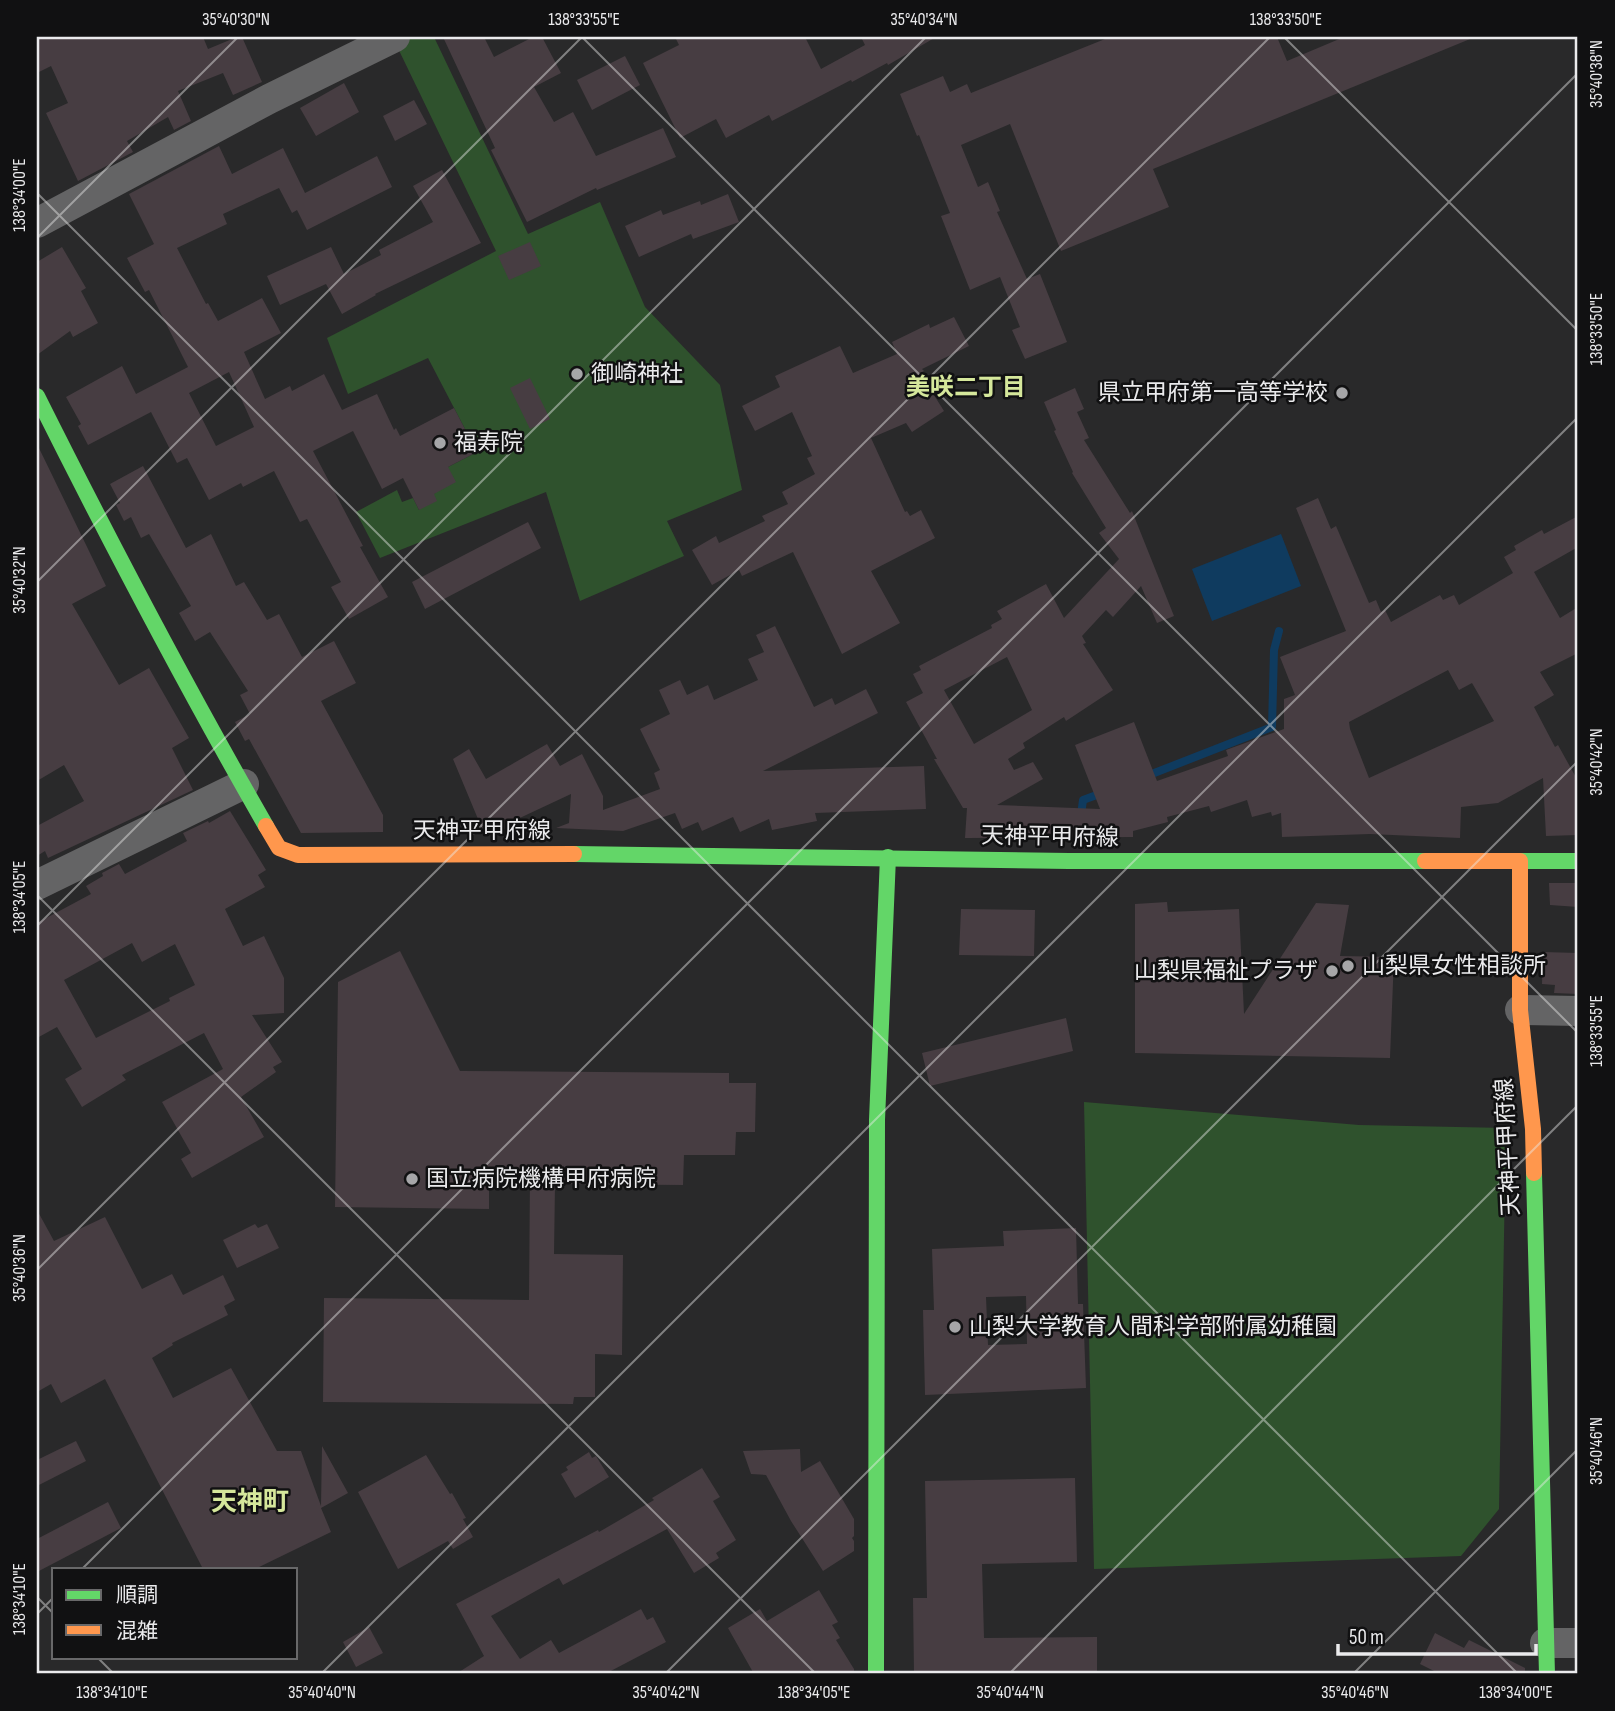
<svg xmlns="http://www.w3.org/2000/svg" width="1615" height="1711" viewBox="0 0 1615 1711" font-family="'Sofia Sans Condensed','Noto Sans JP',sans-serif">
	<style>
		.green { fill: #2f522d }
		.water { fill: #0f3b5f }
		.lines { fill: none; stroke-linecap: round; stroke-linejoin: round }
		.stream { stroke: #0f3b5f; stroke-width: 8 }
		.building { fill: #473d42; fill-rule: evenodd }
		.street { stroke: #646465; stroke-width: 30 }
		.fast { stroke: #63d668; stroke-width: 16 }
		.slow { stroke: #ff974d; stroke-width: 16 }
		.ticks { fill: none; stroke: #eaeaec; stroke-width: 2; stroke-opacity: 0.45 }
		.poi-dot { fill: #a6a6a8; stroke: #111112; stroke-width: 2.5 }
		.labels { text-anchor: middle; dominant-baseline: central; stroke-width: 5; stroke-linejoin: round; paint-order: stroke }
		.poi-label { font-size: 23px; fill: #eaeaec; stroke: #111112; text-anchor: start }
		.street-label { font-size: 23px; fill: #eaeaec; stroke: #111112 }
		.neighbourhood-label { font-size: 24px; font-weight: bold; fill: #d5e79b; stroke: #111112 }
		.quarter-label { font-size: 26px; font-weight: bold; fill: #d5e79b; stroke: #111112 }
		.neatline { fill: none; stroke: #eaeaec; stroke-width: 2.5 }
		.ticks-label { font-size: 18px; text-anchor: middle; fill: #eaeaec }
	</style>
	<rect width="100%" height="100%" fill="#29292a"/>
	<g class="green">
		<path d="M434,37L528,234L600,202L645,307L720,385L742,490L667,521L684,556L580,601L546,492L380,558L356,512L397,490L402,502L413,498L419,510L434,494L448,467L477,452L428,358L348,394L327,338L496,251L393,38Z"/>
		<path d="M1084,1102L1359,1125L1506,1128L1499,1509L1461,1556L1094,1569Z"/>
	</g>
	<path class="water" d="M1281,534L1301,586L1212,621L1192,569Z"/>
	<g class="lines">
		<g class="stream">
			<path d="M1144,777L1272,727L1274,650L1279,631"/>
			<path d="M1081,815L1083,800L1102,793"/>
		</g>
	</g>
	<g class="building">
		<path d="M37,37H203L208,49L237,37H242L262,82L233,95L223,73L178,91L191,121L174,130L168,117L127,141L133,152L78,181L46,113L68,103L51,66L37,73Z"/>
		<path d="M443,37H484L494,57L533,37H542L561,73L534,87L554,122L573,112L596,156L663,128L676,157L597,190L596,188L527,222L491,150L495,148Z"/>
		<path d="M675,37H805L821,69L865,45L861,37H936L888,65L887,63L852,82L851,80L772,121L769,115L726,138L716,119L680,138L643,63L679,45Z"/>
		<path d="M1110,37H1277L1287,61L1344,37H1475L1153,169L1169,207L1061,251L1010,124L961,145L978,187L988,182L1000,211L997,212L1027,279L1040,274L1067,342L1025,359L1012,330L1020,327L1000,277L970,290L941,216L950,213L919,135L917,136L900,94L943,76L950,92L967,84L971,93Z"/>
		<path d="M625,56L640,85L592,110L577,80Z"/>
		<path d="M344,83L359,112L316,136L300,108Z"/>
		<path d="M414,100L427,124L395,141L383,116Z"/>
		<path d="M219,146L232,174L283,148L305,193L377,156L392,187L307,230L297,210L292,213L279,188L223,214L227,224L177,248L206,304L208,303L218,321L262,298L281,333L244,352L265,399L290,386L292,391L324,374L342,410L377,394L394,430L396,428L400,436L454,408L477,452L448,467L456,482L434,494L437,501L419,510L403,478L382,489L353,431L313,451L363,546L360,547L388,597L349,619L331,587L341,582L307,519L300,522L274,471L243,487L241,483L209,500L187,458L177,463L151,412L88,445L78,426L81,424L66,397L122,366L136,394L188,367L149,290L145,292L127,258L154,244L129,194ZM229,372L254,427L216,446L189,393Z"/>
		<path d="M442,170L481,243L375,294L376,295L342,314L326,284L280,305L267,276L331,247L344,274L381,255L379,250L433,222L413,186Z"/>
		<path d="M728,194L739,222L693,239L691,234L639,257L625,226L661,210L663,215L700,201L701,205Z"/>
		<path d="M530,242L541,266L509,280L498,256Z"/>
		<path d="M62,247L86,288L81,291L98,323L73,337L70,331L37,355V262Z"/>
		<path d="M954,317L969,346L922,369L924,371L920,373L944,411L912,432L906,423L871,438L905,512L907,511L910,516L921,510L935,538L871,571L900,623L842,654L793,552L742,576L739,570L712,585L692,550L716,536L719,543L765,521L762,516L788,504L782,492L815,474L807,458L812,456L792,412L755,431L742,406L780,387L775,376L840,346L853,373L897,354L892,342L929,324L930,328Z"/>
		<path d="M530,378L550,419L530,429L510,388Z"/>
		<path d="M1075,388L1084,409L1077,412L1089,438L1084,440L1130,513L1132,511L1174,616L1157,623L1141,586L1113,617L1106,610L1082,636L1086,643L1083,644L1113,690L1066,721L1064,717L1023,743L1025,748L1008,759L1014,770L1033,762L1043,779L997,805L1100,809L1075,745L1134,722L1157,781L1228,756L1226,750L1284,729V699L1295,695L1280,657L1346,631L1296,508L1318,498L1331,529L1336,526L1369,603L1376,600L1381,612L1385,610L1391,622L1440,595L1443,600L1454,595L1459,605L1513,573L1504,557L1516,550L1514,546L1542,530L1544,534L1578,516V547L1534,572L1560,618L1578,607V653L1540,672L1554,695L1534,707L1555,747L1558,745L1578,781V835L1546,836L1543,778L1498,803L1461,807L1460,838L1370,834L1282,837L1281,813L1272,816L1271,812L1252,817L1247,800L1211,812L1209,806L1167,817L1168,822L1133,831V837L965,838L967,808H963L934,759H937L906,702L923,693L913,674L921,670L919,666L992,628L991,625L1002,619L997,611L1046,584L1064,618L1119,559L1099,533L1106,528L1072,473L1073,472L1054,431L1056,430L1044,402ZM1007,657L1032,710L974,744L944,690ZM1448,670L1459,690L1472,683L1494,721L1369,778L1350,729L1349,722Z"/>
		<path d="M37,444L106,586L72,604L119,685L149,668L189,738L172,748L193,790L48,858L45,851L37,856V826L84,801L64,765L37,781Z"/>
		<path d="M143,466L186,548L211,534L236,586L244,582L267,620L279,614L302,657L334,641L356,683L321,701L383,815V832L301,833L249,739L245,741L235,722L250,714L240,695L248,691L210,632L195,641L179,613L191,606L149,534L141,538L131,517L124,521L116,505L120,503L110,484Z"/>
		<path d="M528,522L541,548L425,609L412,582Z"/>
		<path d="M775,626L814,707L832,698L835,705L866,689L878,713L763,771L924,766L926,809L815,813L817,821L772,830L769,819L740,832L733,817L702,831L698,822L682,829L675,813L623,831L556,828L569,823L571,794L507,824L508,828L499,831H483L453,759L469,749L486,779L547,744L560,766L582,754L603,796V810L660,789L654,773L660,770L640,729L670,714L659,690L680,680L687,695L708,685L714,700L758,680L748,659L764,652L756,635Z"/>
		<path d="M230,811L266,870L258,875L265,887L225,909L243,946L264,936L284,978V1013L252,1015L282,1062L273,1067L276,1072L241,1097L264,1137L192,1178L181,1159L191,1153L162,1102L223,1069L204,1033L122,1075L126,1080L82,1107L65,1079L82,1069L57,1027L37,1038V923L91,894L86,886L103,876L102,873L119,864L125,874L187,841L183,833L208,821L209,823ZM132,943L142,962L175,944L195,985L169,998L170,1001L96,1038L64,980Z"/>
		<path d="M1549,883H1578V907L1550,905Z"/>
		<path d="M1167,902L1168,912L1239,909L1244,1014L1316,903L1349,905L1340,956L1394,957L1390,1058L1135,1053V904Z"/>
		<path d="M961,909L1035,910L1034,956L959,955Z"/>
		<path d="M400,951L460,1071L729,1073V1083H756L755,1132H736L735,1155H684L683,1185L555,1184L554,1254L623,1255L622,1355L595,1354V1397H574L573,1404L323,1402L324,1298L529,1300L530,1175H489V1209L335,1207L338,982Z"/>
		<path d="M1543,952L1578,953V994L1554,993L1555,985L1542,984Z"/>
		<path d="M1066,1018L1073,1051L930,1086L922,1053Z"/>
		<path d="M37,1210L54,1241L105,1217L142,1289L172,1274L183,1295L223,1275L235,1300L224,1306L228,1315L172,1343L173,1345L152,1358L173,1398L231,1368L277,1451H301L321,1506L322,1446L348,1493L321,1508L331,1532L255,1569H203L105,1379L61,1403L51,1384L37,1392Z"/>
		<path d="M255,1224L258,1228L267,1224L279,1248L237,1268L223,1240Z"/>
		<path d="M1076,1228L1078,1304H1083L1086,1388L925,1395L923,1310H934L932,1249L1004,1246L1003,1231ZM1026,1296L1027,1344L988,1345L986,1297Z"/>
		<path d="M76,1441L86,1461L37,1486V1460Z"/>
		<path d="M800,1449L801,1472L820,1461L854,1519V1536L852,1538L854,1541V1551L823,1571L791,1521L766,1475L751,1474L743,1451Z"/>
		<path d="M589,1452L592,1458L596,1456L609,1477L575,1498L561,1474L568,1470L566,1467Z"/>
		<path d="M426,1455L450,1494L452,1493L466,1518L463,1519L473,1537L453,1549L448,1541L398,1569L358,1492Z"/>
		<path d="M702,1468L720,1497L713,1501L736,1540L716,1553L719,1558L694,1573L667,1529L563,1585L559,1578L491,1616L520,1659L551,1640L559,1653L641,1609L647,1620L653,1617L666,1642L605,1674H456L484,1656L456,1604L598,1530L599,1532L654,1500L652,1498Z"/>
		<path d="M1075,1478L1077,1562L982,1564L984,1638L1097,1637V1673L914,1674L913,1598H927L925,1481Z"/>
		<path d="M108,1502L121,1528L37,1572V1539Z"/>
		<path d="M819,1590L838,1622L832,1625L840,1638L836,1640L854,1669V1674H754L728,1628L760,1609L767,1621Z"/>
		<path d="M369,1627L383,1653L356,1667L343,1642Z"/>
		<path d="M1435,1633L1464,1648L1469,1640L1525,1668V1674H1440L1420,1664Z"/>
	</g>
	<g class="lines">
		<g class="street">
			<path d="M37,223L269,99L395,37"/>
			<path d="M37,885L244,784"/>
			<path d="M1520,1010L1578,1011"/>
			<path d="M1545,1643H1578"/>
		</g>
		<g class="fast">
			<path d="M37,396C110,542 185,685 266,826"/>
			<path d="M574,854L1069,861H1425"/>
			<path d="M1520,861H1578"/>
			<path d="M1534,1173L1547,1674"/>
			<path d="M876,1674L877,1120L888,857"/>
		</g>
		<g class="slow">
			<path d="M266,826L279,848L298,855L574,854"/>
			<path d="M1425,861H1520V1010L1533,1129L1534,1173"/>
		</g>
	</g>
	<path class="ticks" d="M582,37L1578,1033M1284,37L1578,331M37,193L1518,1674M37,238L238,37M37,582L582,37M37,895L816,1674M37,926L926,37M37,1270L1270,37M82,1569L1578,73M37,1597L54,1614M37,1614L54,1597M97,1657L114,1674M321,1674L1578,417M665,1674L1578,761M1009,1674L1578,1105M1353,1674L1578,1449"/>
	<g class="poi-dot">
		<circle cx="577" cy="374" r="7"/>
		<circle cx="1342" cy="393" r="7"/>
		<circle cx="440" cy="443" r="7"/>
		<circle cx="1348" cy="966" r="7"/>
		<circle cx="1332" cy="971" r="7"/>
		<circle cx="412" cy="1179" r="7"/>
		<circle cx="955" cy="1327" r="7"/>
	</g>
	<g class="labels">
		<g class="poi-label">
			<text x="591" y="374">御崎神社</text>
			<text x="1328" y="393" text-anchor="end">県立甲府第一高等学校</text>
			<text x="454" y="443">福寿院</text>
			<text x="1362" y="966">山梨県女性相談所</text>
			<text x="1318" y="971" text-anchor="end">山梨県福祉プラザ</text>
			<text x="426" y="1179">国立病院機構甲府病院</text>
			<text x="969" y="1327">山梨大学教育人間科学部附属幼稚園</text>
		</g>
		<g class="street-label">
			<text x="482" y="831">天神平甲府線</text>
			<text transform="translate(1050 837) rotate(1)">天神平甲府線</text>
			<text transform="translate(1508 1147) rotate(-93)">天神平甲府線</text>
		</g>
		<g class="neighbourhood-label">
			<text x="966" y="387">美咲二丁目</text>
		</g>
		<g class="quarter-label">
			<text x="250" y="1502">天神町</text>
		</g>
	</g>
	<rect width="1615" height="1711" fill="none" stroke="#111112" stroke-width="77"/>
	<rect x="52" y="1568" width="245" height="91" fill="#111112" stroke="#686869" stroke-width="2"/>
	<rect x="66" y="1590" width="35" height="10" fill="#63d668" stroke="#686869" stroke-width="2"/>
	<text x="116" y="1602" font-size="21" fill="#eaeaec">順調</text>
	<rect x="66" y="1625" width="35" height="10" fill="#ff974d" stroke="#686869" stroke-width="2"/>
	<text x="116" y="1638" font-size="21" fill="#eaeaec">混雑</text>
	<path d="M1338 1644v10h198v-10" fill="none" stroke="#eaeaec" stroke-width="3.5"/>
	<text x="1349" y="1644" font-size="21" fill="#eaeaec" stroke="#111112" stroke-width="5" paint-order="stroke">50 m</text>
	<rect x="38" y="38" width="1538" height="1634" class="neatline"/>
	<g class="ticks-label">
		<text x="236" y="25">35°40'30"N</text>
		<text x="584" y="25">138°33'55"E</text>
		<text x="924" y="25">35°40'34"N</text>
		<text x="1286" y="25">138°33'50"E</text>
		<text transform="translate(1596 74) rotate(-90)" y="6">35°40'38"N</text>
		<text transform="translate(19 195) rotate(-90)" y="6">138°34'00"E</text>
		<text transform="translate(1596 329) rotate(-90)" y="6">138°33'50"E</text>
		<text transform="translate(19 580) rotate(-90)" y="6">35°40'32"N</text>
		<text transform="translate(1596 762) rotate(-90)" y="6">35°40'42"N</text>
		<text transform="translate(19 897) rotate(-90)" y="6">138°34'05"E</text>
		<text transform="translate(1596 1031) rotate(-90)" y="6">138°33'55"E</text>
		<text transform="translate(19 1268) rotate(-90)" y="6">35°40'36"N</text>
		<text transform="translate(1596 1451) rotate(-90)" y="6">35°40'46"N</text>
		<text transform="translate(19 1599) rotate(-90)" y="6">138°34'10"E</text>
		<text x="112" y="1698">138°34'10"E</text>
		<text x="322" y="1698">35°40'40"N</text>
		<text x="666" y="1698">35°40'42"N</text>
		<text x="814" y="1698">138°34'05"E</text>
		<text x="1010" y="1698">35°40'44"N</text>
		<text x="1355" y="1698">35°40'46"N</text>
		<text x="1516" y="1698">138°34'00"E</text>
	</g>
</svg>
